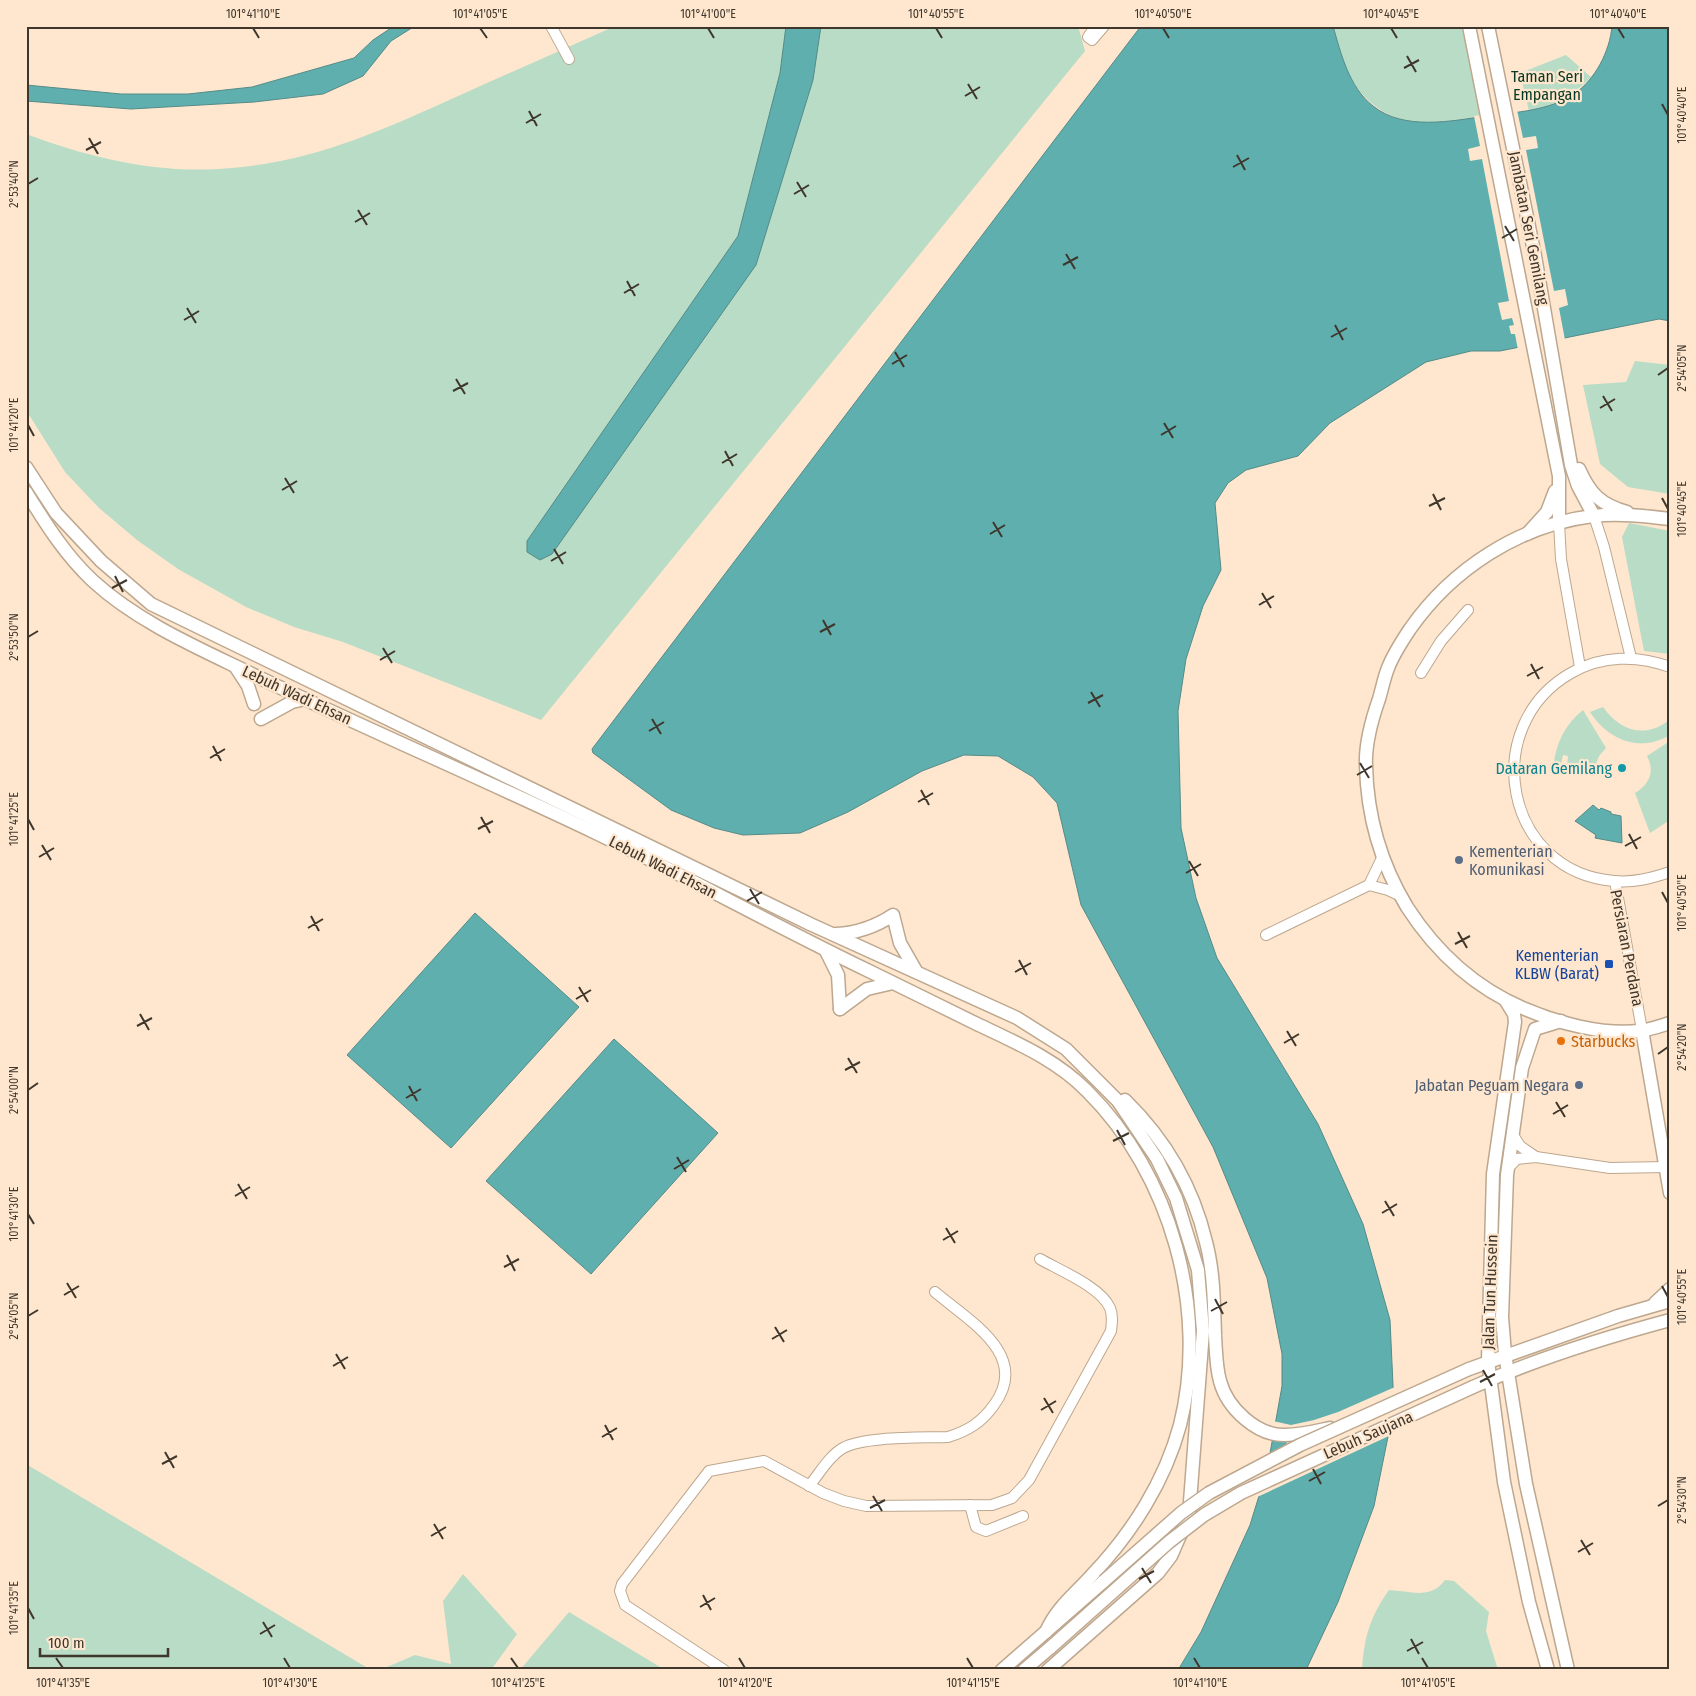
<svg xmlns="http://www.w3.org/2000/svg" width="1696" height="1696" viewBox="0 0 1696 1696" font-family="'Fira Sans Condensed',sans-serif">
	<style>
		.green { fill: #b8dcc5 }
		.water { fill: #5fafaf; stroke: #558b88 }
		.pier { fill: #fee7ce }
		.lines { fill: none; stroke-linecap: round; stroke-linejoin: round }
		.minor-casing { stroke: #bda78f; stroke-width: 12 }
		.major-casing { stroke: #bda78f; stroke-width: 15 }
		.minor { stroke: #fff; stroke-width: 10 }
		.major { stroke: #fff; stroke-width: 12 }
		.major-bridge-casing { stroke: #bda78f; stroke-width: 15; stroke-linecap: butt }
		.major-bridge { stroke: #fff; stroke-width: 12 }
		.ticks { fill: none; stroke: #3f362c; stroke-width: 2 }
		.culture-dot { fill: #0f9aa8; stroke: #fee7ce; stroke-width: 2 }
		.service-dot { fill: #5c6f8a; stroke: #fee7ce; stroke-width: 2 }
		.transit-dot { fill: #1a4fb4; stroke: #fee7ce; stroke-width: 2 }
		.food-dot { fill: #e8710a; stroke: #fee7ce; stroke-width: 2 }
		.labels { text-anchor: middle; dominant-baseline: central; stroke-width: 4.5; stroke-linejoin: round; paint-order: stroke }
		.park-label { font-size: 16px; fill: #083821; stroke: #fee7ce }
		.street-label { font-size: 16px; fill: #3f362c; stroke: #fee7ce }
		.culture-label { font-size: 16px; fill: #0d838f; stroke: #fee7ce; text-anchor: end }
		.service-label { font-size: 16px; fill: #4e5e75; stroke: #fee7ce; text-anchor: start }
		.transit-label { font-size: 16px; fill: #164399; stroke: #fee7ce; text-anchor: end }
		.food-label { font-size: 16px; fill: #c56008; stroke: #fee7ce; text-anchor: start }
		.neatline { fill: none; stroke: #3f362c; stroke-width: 2 }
		.ticks-label { font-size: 12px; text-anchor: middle; fill: #3f362c }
	</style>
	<rect width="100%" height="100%" fill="#fee7ce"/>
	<g class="green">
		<path d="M615,26H1078L1085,51L541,720L343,642L294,627L246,607L178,569L137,540L99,508L65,472L26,410V134C88,157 152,173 219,169C308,164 376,133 456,97C509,73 562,50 615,26Z"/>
		<path d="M1333,26H1468L1485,117C1425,128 1378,130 1346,70C1340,57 1337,40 1333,26Z"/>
		<path d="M1566,55L1591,77C1572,96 1555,105 1529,111L1520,73Z"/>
		<path d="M1635,361L1670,365V494L1628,487L1600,464L1583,385L1626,382Z"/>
		<path d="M1629,523L1670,531V654L1644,651L1622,537Z"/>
		<path d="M1603,707C1619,730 1644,739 1668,721L1670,735C1640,753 1608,740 1590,712Z"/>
		<path d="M1583,710L1606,748L1599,756L1595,767L1567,768L1568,756L1563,755L1560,768L1553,769C1555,746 1564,725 1583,710Z"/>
		<path d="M1670,741V820L1650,833L1635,793C1650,784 1655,771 1647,756Z"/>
		<path d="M26,1464L371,1670H26Z"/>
		<path d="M463,1574L517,1634L491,1670H380L415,1655L451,1664L443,1601Z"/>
		<path d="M1445,1580L1454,1581L1489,1612L1486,1631L1498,1670H1362C1364,1637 1370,1617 1389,1590C1410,1591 1431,1600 1445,1580Z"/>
		<path d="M569,1612L665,1670H520Z"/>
	</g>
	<g class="water">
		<path d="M394,26H415L391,41L363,76L323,94L254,102L131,109L26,101V85L121,94H188L252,87L354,58L373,40Z"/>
		<path d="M786,26H821L813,80L756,265L552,554L540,560L527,552V541L738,236L780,73Z"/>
		<path d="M1141,26H1333C1341,54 1349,87 1373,106C1404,131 1451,121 1487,116C1517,112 1548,111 1574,94C1595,80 1610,51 1612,26H1670V321L1659,319L1500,351H1471L1426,362L1330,423L1298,456L1246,470L1228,483L1215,503L1221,570L1203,606L1186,659L1178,711L1181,828L1196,898L1217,958L1318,1124L1363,1224L1390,1320L1394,1407L1374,1506L1338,1602L1306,1670H1178L1201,1632L1250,1525L1267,1470L1282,1386V1354L1267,1278L1213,1147L1081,905L1057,803L1033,777L998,756L964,755L922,771L848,812L800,833L743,835L714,828L671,810L593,753L592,749Z"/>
		<path d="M1593,805L1599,810L1601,808L1611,812V814L1621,816L1622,843L1595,838L1596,835L1575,821Z"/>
		<path d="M475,913L579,1007L451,1148L347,1055Z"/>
		<path d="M614,1039L718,1133L591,1274L486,1181Z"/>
	</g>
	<g class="pier">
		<path d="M1517,110L1523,138L1536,136L1538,148L1526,150L1554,291L1565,289L1568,305L1559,308L1565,340L1518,350L1515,334H1511L1509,326L1514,325L1512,318L1502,320L1498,303L1509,301L1482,159L1470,161L1468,149L1480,146L1474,116Z"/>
		<path d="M1395,1387L1396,1407L1391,1435L1255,1498L1267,1454L1286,1446L1287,1442L1270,1440L1273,1421L1291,1425L1314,1420L1338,1412Z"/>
	</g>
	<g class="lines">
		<g class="minor-casing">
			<g id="minor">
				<path d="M551,26L569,59"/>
				<path d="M1096,26L1088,37L1092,40L1104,26"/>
				<path d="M1594,516L1604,547L1631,658"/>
				<path d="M1559,523L1561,559L1580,667"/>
				<path d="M1670,667C1638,655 1602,655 1571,673C1478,726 1504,872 1614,881C1634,883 1652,878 1670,872"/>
				<path d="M1421,673L1441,641L1468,610"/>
				<path d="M1615,881L1642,1030"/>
				<path d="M1369,885L1383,856"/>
				<path d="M1266,935L1369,885L1388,890L1401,896"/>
				<path d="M1513,1135L1520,1146L1536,1157"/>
				<path d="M1508,1168L1517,1159L1536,1157L1610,1168L1666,1167"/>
				<path d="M809,1486C820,1473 829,1456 843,1448C864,1436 922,1438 948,1437C968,1431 982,1422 994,1405C1031,1355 969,1321 935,1292"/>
				<path d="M970,1505L976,1527L986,1531L1023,1516"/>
				<path d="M724,1670L625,1605L620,1591L622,1584L709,1471L764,1461L823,1493L844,1501L866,1506L992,1505L1012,1498L1029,1480L1111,1331C1112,1323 1113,1315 1110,1308C1101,1287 1059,1270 1040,1259"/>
			</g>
		</g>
		<g class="major-casing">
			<g id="major">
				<path d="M1469,26L1559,476V523"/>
				<path d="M1488,26L1535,256L1571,465L1578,486L1594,516"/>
				<path d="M26,467L56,513L101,561L151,604L810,924L1017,1018L1066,1049L1118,1101L1157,1159L1176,1198L1198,1270L1203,1331L1189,1515L1171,1556L1158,1573L1048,1670"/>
				<path d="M1579,469C1590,494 1601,505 1627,512"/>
				<path d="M26,492C46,524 65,555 93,581C140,624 203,650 260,678C371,731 485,780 596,833C688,877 777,927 869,971C905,989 941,1006 977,1024C1015,1042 1057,1060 1087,1091C1171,1174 1209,1310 1180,1425C1165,1481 1132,1533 1092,1575C1075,1594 1056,1608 1046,1632"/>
				<path d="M1670,519C1645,516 1618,513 1593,516C1519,525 1452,569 1410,629C1402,641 1393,655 1388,668C1384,678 1382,689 1379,699C1372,719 1365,743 1366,765C1367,815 1381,864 1407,907C1436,952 1475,988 1525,1009C1558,1023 1602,1035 1639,1031C1649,1030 1660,1026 1670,1023"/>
				<path d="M1527,534L1547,512L1555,491"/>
				<path d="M235,666L248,686L254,704"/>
				<path d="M261,719L292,702L305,699"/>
				<path d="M836,934C858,933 875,927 893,915L900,943L916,971"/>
				<path d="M826,951L838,975L840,1009"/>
				<path d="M1506,1001L1514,1014L1515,1022L1493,1174L1488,1361L1504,1482L1529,1602L1548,1670"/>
				<path d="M840,1009L867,989L893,983"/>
				<path d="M1561,1021L1535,1029L1522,1068L1507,1175L1502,1317L1505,1354L1526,1484L1568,1670"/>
				<path d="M1642,1030L1670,1193"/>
				<path d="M1125,1100C1165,1139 1193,1187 1206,1242C1214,1272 1214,1305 1215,1336C1216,1351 1216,1367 1220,1381C1227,1408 1257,1436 1285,1435C1301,1435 1316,1431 1330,1428"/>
				<path d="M1655,1303L1670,1289"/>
				<path d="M1469,1369L1618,1316L1670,1301"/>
				<path d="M1473,1387C1536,1359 1603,1338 1670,1320"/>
				<path d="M1002,1670L1104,1581"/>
				<path d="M1024,1670L1051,1647"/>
			</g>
		</g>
		<use href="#minor" class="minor"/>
		<use href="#major" class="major"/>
		<g class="major-bridge-casing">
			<g id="major-bridge">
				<path d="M1104,1581L1181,1513L1209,1493L1300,1445L1469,1369"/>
				<path d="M1051,1647L1169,1542L1204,1515L1241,1493L1473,1387"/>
			</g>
		</g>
		<use href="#major-bridge" class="major-bridge"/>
	</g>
	<path class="ticks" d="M253,28L259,38M480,28L487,38M708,28L714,38M936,28L942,38M1163,28L1169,38M1391,28L1397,38M1618,28L1624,38M1407,56L1416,72M1404,68L1419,60M968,84L977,99M965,96L980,87M1662,104L1668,115M529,111L537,126M526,123L541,114M89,138L98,154M86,150L101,142M1237,155L1245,170M1233,167L1249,158M797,182L806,197M28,184L38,178M794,194L809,185M358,210L367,225M355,222L370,213M1505,226L1514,241M1502,238L1517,229M1066,254L1075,269M1063,265L1078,257M627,281L635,296M624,293L639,284M187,308L196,323M184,320L199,311M1335,325L1343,340M1331,337L1347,328M895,352L904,367M892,364L907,355M1658,375L1668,368M456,379L465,394M453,391L468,383M1603,396L1612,411M1600,408L1615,399M1164,423L1173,438M28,425L34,436M1161,435L1176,426M725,451L733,466M722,463L737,454M285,478L294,493M282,490L297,481M1433,494L1441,510M1662,498L1668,509M1429,506L1445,498M993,522L1002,537M990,534L1005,525M554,549L563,564M551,561L566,552M115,576L123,592M112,588L127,580M1262,593L1271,608M1259,605L1274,596M823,620L831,635M820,632L835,624M28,637L38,631M383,648L392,663M380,660L395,651M1531,664L1539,679M1527,676L1543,667M1091,692L1100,707M1088,703L1103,695M652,719L661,734M649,731L664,722M213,746L221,761M210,758L225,749M1360,763L1369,778M1357,775L1372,766M921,790L929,805M918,802L933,793M481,817L490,833M28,819L34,830M478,829L493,821M1629,834L1637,849M42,845L51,860M1625,846L1641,837M39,857L54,848M1189,861L1198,876M1186,873L1201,864M750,889L759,904M1662,892L1668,903M747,901L762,892M311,916L319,931M308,928L323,919M1458,932L1467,948M1455,944L1470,936M1019,960L1027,975M1015,972L1031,963M579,987L588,1002M576,999L591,990M140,1014L149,1030M137,1026L152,1018M1287,1031L1296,1046M1284,1043L1299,1034M1658,1054L1668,1047M848,1058L857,1073M845,1070L860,1062M409,1086L417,1101M28,1090L38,1083M406,1098L421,1089M1556,1102L1565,1117M1553,1114L1568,1105M1117,1130L1125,1145M1113,1141L1129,1133M677,1157L686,1172M674,1169L689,1160M238,1184L247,1199M235,1196L250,1187M1385,1201L1394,1216M1382,1213L1397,1204M28,1214L34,1224M946,1228L955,1243M943,1240L958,1231M507,1255L515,1271M504,1267L519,1259M67,1283L76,1298M1662,1286L1668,1297M64,1295L79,1286M1215,1299L1223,1314M1211,1311L1227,1302M28,1316L38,1310M775,1327L784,1342M772,1339L787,1330M336,1354L345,1369M333,1366L348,1357M1483,1370L1492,1386M1480,1382L1495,1374M1044,1398L1053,1413M1041,1410L1056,1401M605,1425L613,1440M602,1437L617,1428M165,1452L174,1468M162,1464L177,1456M1313,1469L1321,1484M1309,1481L1325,1472M873,1496L882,1511M1658,1506L1668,1500M870,1508L885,1500M434,1524L443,1539M431,1536L446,1527M1581,1540L1590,1555M1578,1552L1593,1543M1142,1568L1151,1583M1139,1579L1154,1571M703,1595L711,1610M700,1607L715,1598M28,1608L34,1619M263,1622L272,1637M260,1634L275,1625M1411,1639L1419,1654M1407,1651L1423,1642M56,1658L63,1668M284,1658L290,1668M511,1658L518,1668M739,1658L745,1668M967,1658L973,1668M1194,1658L1200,1668M1422,1658L1428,1668"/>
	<circle class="culture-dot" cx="1622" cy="768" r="5"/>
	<g class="service-dot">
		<circle cx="1459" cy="860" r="5"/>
		<circle cx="1579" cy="1085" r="5"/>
	</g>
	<rect class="transit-dot" x="1604" y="959" width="10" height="10" rx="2.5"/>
	<circle class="food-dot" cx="1561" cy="1041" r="5"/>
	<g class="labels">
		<g class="park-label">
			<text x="1547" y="76">Taman Seri<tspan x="1547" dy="18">Empangan</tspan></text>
		</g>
		<g class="street-label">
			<text transform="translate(1529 228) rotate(79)">Jambatan Seri Gemilang</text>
			<text transform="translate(297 695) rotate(25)">Lebuh Wadi Ehsan</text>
			<text transform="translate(663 867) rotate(27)">Lebuh Wadi Ehsan</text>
			<text transform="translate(1627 948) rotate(79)">Persiaran Perdana</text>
			<text transform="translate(1490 1292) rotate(-88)">Jalan Tun Hussein</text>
			<text transform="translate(1368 1435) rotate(-24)">Lebuh Saujana</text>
		</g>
		<g class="culture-label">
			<text x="1612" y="768">Dataran Gemilang</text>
		</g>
		<g class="service-label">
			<text x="1469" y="851">Kementerian<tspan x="1469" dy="18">Komunikasi</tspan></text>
			<text x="1569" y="1085" text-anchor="end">Jabatan Peguam Negara</text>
		</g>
		<g class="transit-label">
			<text x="1599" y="955">Kementerian<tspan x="1599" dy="18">KLBW (Barat)</tspan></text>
		</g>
		<g class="food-label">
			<text x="1571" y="1041">Starbucks</text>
		</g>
	</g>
	<rect width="1696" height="1696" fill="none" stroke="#fee7ce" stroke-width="55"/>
	<path d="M40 1648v8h128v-8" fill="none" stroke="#3f362c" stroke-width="2.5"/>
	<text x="48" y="1648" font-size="15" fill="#3f362c" stroke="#fee7ce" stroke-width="4" paint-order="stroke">100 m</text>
	<rect x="28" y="28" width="1640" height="1640" class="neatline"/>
	<g class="ticks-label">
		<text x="253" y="18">101°41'10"E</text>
		<text x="480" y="18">101°41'05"E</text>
		<text x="708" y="18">101°41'00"E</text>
		<text x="936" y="18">101°40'55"E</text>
		<text x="1163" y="18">101°40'50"E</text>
		<text x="1391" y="18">101°40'45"E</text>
		<text x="1618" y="18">101°40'40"E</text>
		<text transform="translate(1682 115) rotate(-90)" y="4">101°40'40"E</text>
		<text transform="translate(14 184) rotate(-90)" y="4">2°53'40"N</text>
		<text transform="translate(1682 368) rotate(-90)" y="4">2°54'05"N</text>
		<text transform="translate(14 425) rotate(-90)" y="4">101°41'20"E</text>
		<text transform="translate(1682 509) rotate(-90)" y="4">101°40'45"E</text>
		<text transform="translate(14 637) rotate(-90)" y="4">2°53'50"N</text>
		<text transform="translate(14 819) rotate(-90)" y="4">101°41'25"E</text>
		<text transform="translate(1682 903) rotate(-90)" y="4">101°40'50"E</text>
		<text transform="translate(1682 1047) rotate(-90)" y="4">2°54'20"N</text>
		<text transform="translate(14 1090) rotate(-90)" y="4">2°54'00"N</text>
		<text transform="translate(14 1214) rotate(-90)" y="4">101°41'30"E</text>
		<text transform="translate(1682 1297) rotate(-90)" y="4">101°40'55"E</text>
		<text transform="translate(14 1316) rotate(-90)" y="4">2°54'05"N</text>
		<text transform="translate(1682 1500) rotate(-90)" y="4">2°54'30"N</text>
		<text transform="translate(14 1608) rotate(-90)" y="4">101°41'35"E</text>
		<text x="63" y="1687">101°41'35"E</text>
		<text x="290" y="1687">101°41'30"E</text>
		<text x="518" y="1687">101°41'25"E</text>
		<text x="745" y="1687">101°41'20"E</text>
		<text x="973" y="1687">101°41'15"E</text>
		<text x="1200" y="1687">101°41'10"E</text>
		<text x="1428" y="1687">101°41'05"E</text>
	</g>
</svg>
